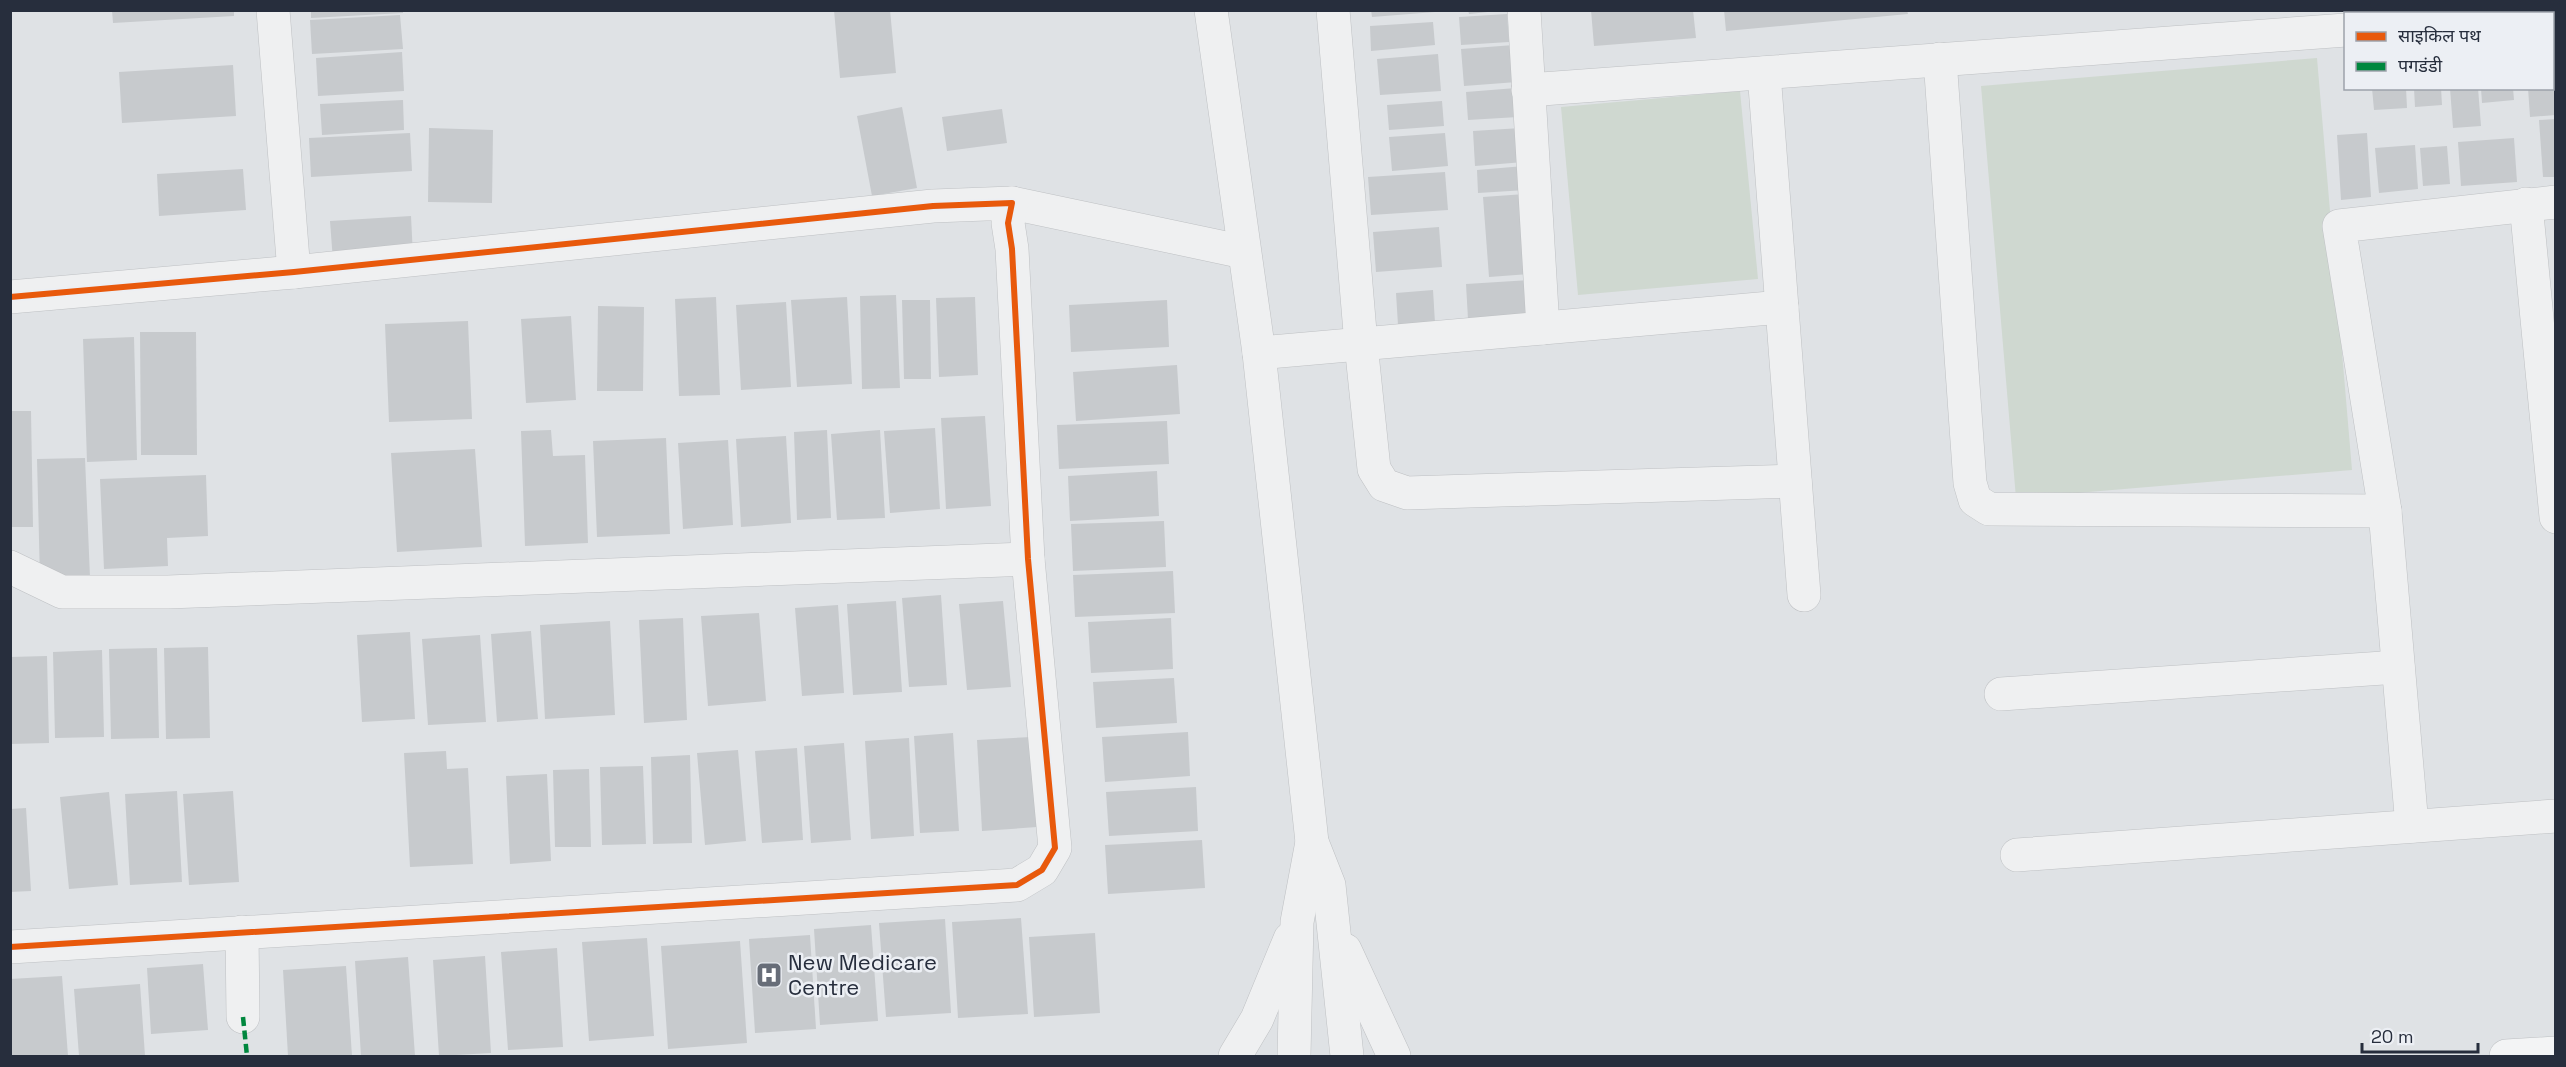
<svg xmlns="http://www.w3.org/2000/svg" width="2566" height="1067" viewBox="0 0 2566 1067" font-family="'Space Grotesk','Noto Sans Devanagari',sans-serif">
	<style>
		.green { fill: #cfd8d0 }
		.building { fill: #c7cacd }
		.lines { fill: none; stroke-linecap: round; stroke-linejoin: round }
		.minor-casing { stroke: #bec0c3; stroke-width: 34 }
		.major-casing { stroke: #bcbfc2; stroke-width: 34 }
		.minor { stroke: #eff0f1; stroke-width: 33 }
		.major { stroke: #f3f4f5; stroke-width: 33 }
		.quiet { stroke: #00873e; stroke-width: 4.5; stroke-dasharray: 9 4.5; stroke-linecap: butt }
		.cycleway-casing { stroke: #eceff4; stroke-width: 10 }
		.cycleway { stroke: #e8590c; stroke-width: 6 }
		.labels { text-anchor: middle; dominant-baseline: central; stroke-width: 5; stroke-linejoin: round; paint-order: stroke }
		.poi-label { font-size: 22px; fill: #272e3d; stroke: #eceff4; text-anchor: start }
	</style>
	<rect width="100%" height="100%" fill="#dfe2e5"/>
	<g class="green">
		<path d="M2317,58L2352,470L2016,498L1981,86Z"/>
		<path d="M1740,91L1758,279L1578,295L1561,107Z"/>
	</g>
	<g class="building">
		<path d="M112,10H234V16L113,23Z"/>
		<path d="M311,10H403V13L311,18Z"/>
		<path d="M834,10H890L896,73L840,78Z"/>
		<path d="M1371,10H1435V12L1372,17Z"/>
		<path d="M1468,10H1488V12L1469,14Z"/>
		<path d="M1591,10H1693L1696,38L1594,46Z"/>
		<path d="M1724,10H1907L1908,14L1726,31Z"/>
		<path d="M1507,14L1509,42L1461,45L1459,17Z"/>
		<path d="M400,15L403,49L312,54L310,20Z"/>
		<path d="M1433,22L1435,45L1371,51L1370,26Z"/>
		<path d="M1514,45L1517,82L1464,86L1461,49Z"/>
		<path d="M402,52L404,91L318,96L316,58Z"/>
		<path d="M1438,54L1441,91L1380,95L1377,59Z"/>
		<path d="M2552,63H2556V115L2530,117L2528,88H2552Z"/>
		<path d="M233,65L236,116L122,123L119,72Z"/>
		<path d="M1516,88L1518,117L1468,120L1466,92Z"/>
		<path d="M2372,88H2406L2407,108L2374,110Z"/>
		<path d="M2414,88H2441L2442,105L2415,107Z"/>
		<path d="M2450,88H2478L2481,126L2453,128Z"/>
		<path d="M2481,88H2513L2514,100L2482,103Z"/>
		<path d="M403,100L404,130L322,135L320,104Z"/>
		<path d="M1442,101L1444,126L1389,130L1387,105Z"/>
		<path d="M902,107L917,188L872,196L857,116Z"/>
		<path d="M1002,109L1007,143L947,151L942,117Z"/>
		<path d="M2556,119V177H2543L2539,120Z"/>
		<path d="M429,128L493,130L492,203L428,202Z"/>
		<path d="M1521,128L1524,162L1475,166L1473,131Z"/>
		<path d="M410,133L412,171L311,177L309,138Z"/>
		<path d="M1445,133L1448,166L1392,171L1389,137Z"/>
		<path d="M2367,133L2371,197L2341,200L2337,135Z"/>
		<path d="M2514,138L2517,182L2461,186L2458,142Z"/>
		<path d="M2415,145L2418,189L2379,193L2375,148Z"/>
		<path d="M2447,146L2450,184L2423,186L2420,148Z"/>
		<path d="M1524,166L1526,190L1478,193L1477,170Z"/>
		<path d="M243,169L246,210L159,216L157,174Z"/>
		<path d="M1445,172L1448,210L1371,215L1368,177Z"/>
		<path d="M1525,194L1531,274L1489,277L1483,197Z"/>
		<path d="M411,216L413,256L333,261L330,221Z"/>
		<path d="M1439,227L1442,267L1376,272L1373,232Z"/>
		<path d="M1530,280L1532,314L1468,319L1466,284Z"/>
		<path d="M1433,290L1435,323L1398,325L1396,293Z"/>
		<path d="M896,295L900,388L862,389L860,296Z"/>
		<path d="M716,297L720,395L679,396L675,299Z"/>
		<path d="M847,297L852,384L797,387L791,300Z"/>
		<path d="M975,297L978,375L939,377L936,298Z"/>
		<path d="M902,300H930L931,379H904Z"/>
		<path d="M1167,300L1169,347L1071,352L1069,305Z"/>
		<path d="M786,302L791,387L741,390L736,305Z"/>
		<path d="M598,306L644,307L643,391H597Z"/>
		<path d="M571,316L576,400L526,403L521,319Z"/>
		<path d="M468,321L472,419L389,422L385,324Z"/>
		<path d="M140,332H196L197,455H141Z"/>
		<path d="M134,337L137,460L87,462L83,339Z"/>
		<path d="M1177,365L1180,414L1076,421L1073,372Z"/>
		<path d="M10,411H31L33,527H10Z"/>
		<path d="M985,416L991,506L946,509L941,418Z"/>
		<path d="M1167,421L1169,464L1059,469L1057,425Z"/>
		<path d="M935,428L940,509L890,513L884,431Z"/>
		<path d="M551,430L553,456L585,455L588,543L525,546L521,431Z"/>
		<path d="M827,430L831,518L797,520L794,432Z"/>
		<path d="M880,430L885,518L837,520L831,434Z"/>
		<path d="M786,436L791,523L741,527L736,439Z"/>
		<path d="M666,438L670,534L597,537L593,441Z"/>
		<path d="M728,440L733,525L683,529L678,443Z"/>
		<path d="M475,449L482,547L397,552L391,453Z"/>
		<path d="M85,458L90,577L40,579L37,459Z"/>
		<path d="M1157,471L1159,516L1070,521L1068,476Z"/>
		<path d="M206,475L208,536L167,538L168,566L104,569L100,479Z"/>
		<path d="M1164,521L1166,567L1073,571L1071,524Z"/>
		<path d="M1173,571L1175,613L1075,617L1073,575Z"/>
		<path d="M941,595L947,685L909,687L902,598Z"/>
		<path d="M896,601L902,692L853,695L847,604Z"/>
		<path d="M1003,601L1011,687L967,690L959,604Z"/>
		<path d="M838,605L844,693L802,696L795,608Z"/>
		<path d="M759,613L766,701L708,706L701,616Z"/>
		<path d="M683,618L687,720L644,723L639,620Z"/>
		<path d="M1171,618L1173,669L1091,673L1088,622Z"/>
		<path d="M610,621L615,715L545,719L540,625Z"/>
		<path d="M531,631L538,719L497,722L491,634Z"/>
		<path d="M410,632L415,719L362,722L357,635Z"/>
		<path d="M480,635L486,722L428,725L422,639Z"/>
		<path d="M208,647L210,738L166,739L164,648Z"/>
		<path d="M157,648L159,738L111,739L109,649Z"/>
		<path d="M102,650L104,737L55,738L53,652Z"/>
		<path d="M47,656L49,743L10,744V657Z"/>
		<path d="M1174,678L1177,723L1096,728L1093,682Z"/>
		<path d="M1188,732L1190,776L1105,782L1102,737Z"/>
		<path d="M953,733L959,831L920,833L914,736Z"/>
		<path d="M1032,737L1037,827L982,831L977,740Z"/>
		<path d="M909,738L914,836L871,839L865,741Z"/>
		<path d="M844,743L851,840L811,843L804,746Z"/>
		<path d="M797,748L803,840L762,843L755,751Z"/>
		<path d="M738,750L746,841L705,845L697,753Z"/>
		<path d="M446,751L447,769L468,768L473,864L410,867L404,753Z"/>
		<path d="M690,755L692,843L653,844L651,757Z"/>
		<path d="M643,766L646,844L602,845L600,767Z"/>
		<path d="M589,769L591,847H555L553,770Z"/>
		<path d="M547,774L551,861L510,864L506,776Z"/>
		<path d="M1196,787L1198,831L1109,836L1106,792Z"/>
		<path d="M177,791L182,882L130,885L125,794Z"/>
		<path d="M233,791L239,882L189,885L183,794Z"/>
		<path d="M109,792L118,885L69,889L60,797Z"/>
		<path d="M26,808L31,891L10,892V809Z"/>
		<path d="M1202,840L1205,888L1108,894L1105,845Z"/>
		<path d="M1021,918L1028,1014L958,1018L952,922Z"/>
		<path d="M945,919L951,1013L886,1017L879,923Z"/>
		<path d="M871,925L878,1021L820,1025L814,929Z"/>
		<path d="M1095,933L1100,1013L1034,1017L1029,937Z"/>
		<path d="M810,935L816,1029L755,1033L749,939Z"/>
		<path d="M647,938L654,1036L589,1041L582,942Z"/>
		<path d="M740,941L747,1043L668,1049L661,946Z"/>
		<path d="M557,948L563,1047L508,1050L501,952Z"/>
		<path d="M485,956L491,1053L439,1056L433,960Z"/>
		<path d="M408,957L415,1056H361L355,961Z"/>
		<path d="M203,964L208,1030L151,1034L147,968Z"/>
		<path d="M346,966L352,1056H288L283,970Z"/>
		<path d="M62,976L68,1056H10V979Z"/>
		<path d="M140,984L145,1056H79L74,989Z"/>
	</g>
	<g class="lines">
		<g class="minor-casing">
			<g id="minor">
				<path d="M273,10L294,272"/>
				<path d="M1211,10L1259,353L1312,842L1329,885L1347,1056"/>
				<path d="M1333,10L1361,344L1374,469L1384,485L1407,493L1795,481"/>
				<path d="M1524,10L1543,328"/>
				<path d="M2528,10V14"/>
				<path d="M2552,15H2556"/>
				<path d="M1940,59L1970,483L1975,500L1989,509L2385,511"/>
				<path d="M1764,73L1804,595"/>
				<path d="M1528,90L2346,30"/>
				<path d="M1012,203L1244,252"/>
				<path d="M2526,204L2556,517"/>
				<path d="M10,297L294,272L933,206L1012,203L1008,223L1012,249L1028,559L1055,848L1042,870L1017,885L10,947"/>
				<path d="M1259,353L1782,307"/>
				<path d="M10,567L62,592H168L1028,559"/>
				<path d="M2001,694L2398,667"/>
				<path d="M2412,826L2385,511L2339,226L2556,202"/>
				<path d="M2017,855L2556,816"/>
				<path d="M242,932L243,1017"/>
				<path d="M1345,950L1394,1056"/>
				<path d="M1235,1056L1257,1019L1290,939"/>
				<path d="M1294,1056L1297,922L1312,842"/>
			</g>
		</g>
		<g class="major-casing">
			<path id="major" d="M2506,1056L2556,1053"/>
		</g>
		<use href="#minor" class="minor"/>
		<use href="#major" class="major"/>
		<path class="quiet" d="M243,1017L247,1056"/>
		<g class="cycleway-casing">
			<path id="cycleway" d="M10,297L294,272L933,206L1012,203L1008,223L1012,249L1028,559L1055,848L1042,870L1017,885L10,947"/>
		</g>
		<use href="#cycleway" class="cycleway"/>
	</g>
	<defs>
		<g id="hospital-square" transform="scale(1.35)"><rect x="-9" y="-9" width="18" height="18" rx="4" fill="#676d78" stroke="#eceff4"/><path d="M-5-5h3v3.5h4V-5h3V5h-3V1.5h-4V5h-3Z" fill="#fff"/></g>
	</defs>
	<g fill-rule="evenodd">
		<use href="#hospital-square" x="769" y="975"/>
	</g>
	<g class="labels">
		<g class="poi-label">
			<text x="788" y="962">New Medicare<tspan x="788" dy="25">Centre</tspan></text>
		</g>
	</g>
	<rect width="2566" height="1067" fill="none" stroke="#272e3d" stroke-width="24"/>
	<rect x="2344" y="12" width="210" height="78" fill="#eceff4" stroke="#9da2ab" stroke-width="1.5"/>
	<rect x="2356" y="32" width="30" height="9" fill="#e8590c" stroke="#9da2ab" stroke-width="1.5"/>
	<text x="2398" y="42" font-size="18" fill="#272e3d">साइकिल पथ</text>
	<rect x="2356" y="62" width="30" height="9" fill="#00873e" stroke="#9da2ab" stroke-width="1.5"/>
	<text x="2398" y="72" font-size="18" fill="#272e3d">पगडंडी</text>
	<path d="M2362 1043v9h116v-9" fill="none" stroke="#272e3d" stroke-width="3"/>
	<text x="2371" y="1043" font-size="18" fill="#272e3d" stroke="#eceff4" stroke-width="4.5" paint-order="stroke">20 m</text>
</svg>
